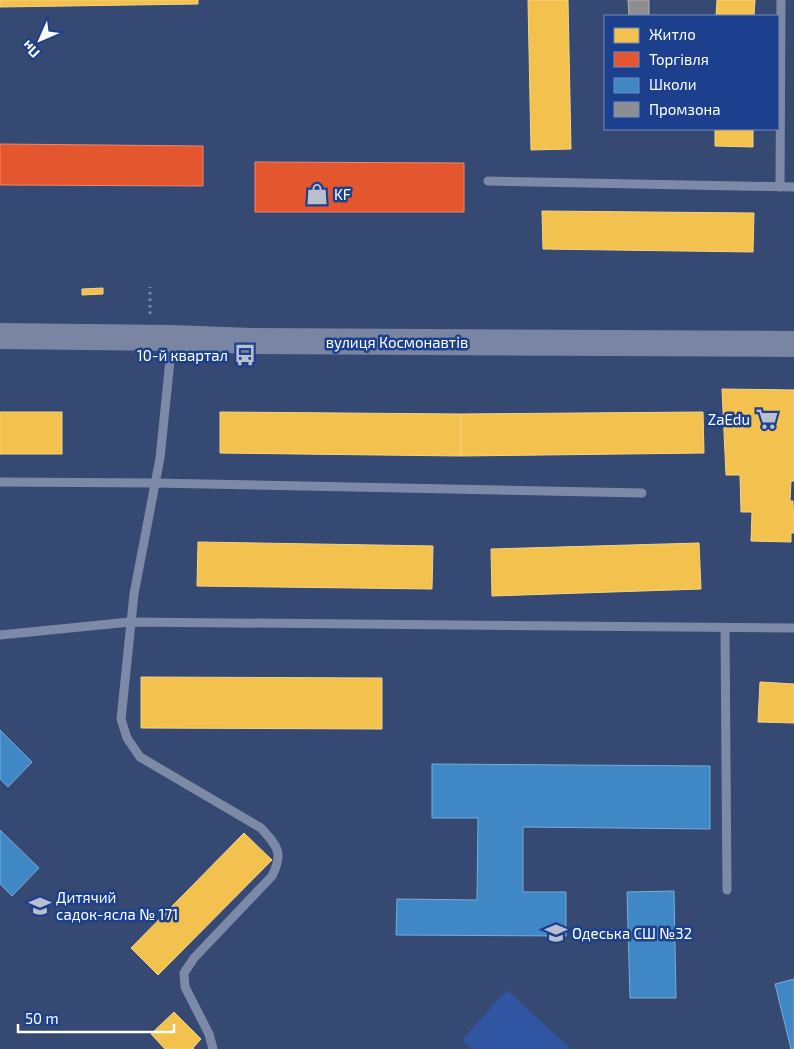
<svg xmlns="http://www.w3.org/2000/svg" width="794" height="1049" viewBox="0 0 794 1049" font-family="'Exo 2',sans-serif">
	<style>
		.green { fill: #3056a3 }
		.homes { fill: #f2c14e; stroke: #f6d483 }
		.shops { fill: #e4572e; stroke: #ec896d }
		.schools { fill: #3f88c5; stroke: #79acd6 }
		.industry { fill: #8d8d92; stroke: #afafb3 }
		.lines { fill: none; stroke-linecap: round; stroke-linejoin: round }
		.path { stroke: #7d8aa7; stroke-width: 3; stroke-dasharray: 2.5 4; stroke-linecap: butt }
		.service { stroke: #7d8aa7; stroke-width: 9 }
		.secondary { stroke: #7985a3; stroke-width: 26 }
		.labels { text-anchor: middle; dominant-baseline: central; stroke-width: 5; stroke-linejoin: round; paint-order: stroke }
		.poi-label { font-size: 15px; fill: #fff; stroke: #1c408d; text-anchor: start }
		.street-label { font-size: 15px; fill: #fff; stroke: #1c408d }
	</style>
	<rect width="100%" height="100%" fill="#364973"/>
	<path class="green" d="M507,990L571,1049H472L462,1040Z"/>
	<g class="homes">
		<path d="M0,0H198V4L0,7Z"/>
		<path d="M528,0H568L571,149L531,150Z"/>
		<path d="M717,0H755L754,16H716Z"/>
		<path d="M715,129H753V147L715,146Z"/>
		<path d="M542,211L754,213L753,252L543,249Z"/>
		<path d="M103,288V294L82,295V289Z"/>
		<path d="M722,389L794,390V481H791L790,501H793L794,533H791V542L751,541L752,512H741L740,475H726Z"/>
		<rect x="0" y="412" width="62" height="42"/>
		<path d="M220,412L461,414V456L220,453Z"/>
		<path d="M703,412L704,453L461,456V414Z"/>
		<path d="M198,542L433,546L432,589L197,586Z"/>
		<path d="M699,543L701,589L492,596L491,549Z"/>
		<path d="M141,677L382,678V729L141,728Z"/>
		<path d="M760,682L794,684V723L758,722Z"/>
		<path d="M244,833L272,860L158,975L131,948Z"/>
		<path d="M174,1012L201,1039L193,1048L194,1049H165L151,1034Z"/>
	</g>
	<g class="shops">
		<path d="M0,144L203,146V186L0,185Z"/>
		<path d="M255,162L464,163V212H255Z"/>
	</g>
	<g class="schools">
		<path d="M0,730L32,762L8,787L0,779Z"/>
		<path d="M432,764L710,766V829L523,827V892H566V936L396,935L397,899L477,900L478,818H432Z"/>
		<path d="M0,830L39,868L12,896L0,884Z"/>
		<path d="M674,891L676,998H630L627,892Z"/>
		<path d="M794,979V1049H791L775,984Z"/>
	</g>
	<path class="industry" d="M628,0H649V16H629Z"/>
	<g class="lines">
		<path class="path" d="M150,314V287"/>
		<g class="service">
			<path d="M488,181L794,187"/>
			<path d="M780,187L781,0"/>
			<path d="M172,341L160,458L134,594L121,719L127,738L140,757L261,828C277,846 284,852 272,876L194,958L184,973L185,987L209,1034L213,1049"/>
			<path d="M0,482L155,483L642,493"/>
			<path d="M725,629L727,890"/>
			<path d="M0,635L130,622L794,628"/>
		</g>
		<path class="secondary" d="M0,336L172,338L252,341L794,344"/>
	</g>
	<defs>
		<g id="shop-bare" transform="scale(1.725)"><path d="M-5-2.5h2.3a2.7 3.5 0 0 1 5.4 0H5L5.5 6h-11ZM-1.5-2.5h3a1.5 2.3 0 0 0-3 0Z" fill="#b9bfce" stroke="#1c408d" stroke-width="2.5" paint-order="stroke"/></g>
		<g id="bus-bare" transform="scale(1.725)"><path d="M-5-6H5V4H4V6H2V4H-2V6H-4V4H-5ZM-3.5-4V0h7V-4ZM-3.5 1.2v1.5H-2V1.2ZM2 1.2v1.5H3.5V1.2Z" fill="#b9bfce" stroke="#1c408d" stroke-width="2.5" paint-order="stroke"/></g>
		<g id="supermarket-bare" transform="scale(1.725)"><path d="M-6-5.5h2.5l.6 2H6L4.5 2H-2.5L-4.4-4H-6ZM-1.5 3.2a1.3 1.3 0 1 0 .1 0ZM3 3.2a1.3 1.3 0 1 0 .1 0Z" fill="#b9bfce" stroke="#1c408d" stroke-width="2.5" paint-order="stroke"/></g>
		<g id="school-bare" transform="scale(1.725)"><path d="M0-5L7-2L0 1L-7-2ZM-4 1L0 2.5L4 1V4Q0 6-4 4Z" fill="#b9bfce" stroke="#1c408d" stroke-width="2.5" paint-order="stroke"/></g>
	</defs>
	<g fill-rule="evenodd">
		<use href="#shop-bare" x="317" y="194"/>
		<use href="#bus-bare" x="245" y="355"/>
		<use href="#supermarket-bare" x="767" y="419"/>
		<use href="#school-bare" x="40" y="906"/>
		<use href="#school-bare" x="556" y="933"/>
	</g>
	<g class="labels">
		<g class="poi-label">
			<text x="334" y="194">KF</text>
			<text x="228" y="355" text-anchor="end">10-й квартал</text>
			<text x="750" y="419" text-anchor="end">ZaEdu</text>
			<text x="56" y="897">Дитячий<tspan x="56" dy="17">садок-ясла № 171</tspan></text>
			<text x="572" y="933">Одеська СШ №32</text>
		</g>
		<g class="street-label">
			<text x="397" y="342">вулиця Космонавтів</text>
		</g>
	</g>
	<rect x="604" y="15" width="175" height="115" fill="#1c408d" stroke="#778cbb"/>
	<rect x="614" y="28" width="25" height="15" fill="#f2c14e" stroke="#778cbb"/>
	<text x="649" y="40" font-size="15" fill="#ffffff">Житло</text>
	<rect x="614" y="52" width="25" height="15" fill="#e4572e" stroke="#778cbb"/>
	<text x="649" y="65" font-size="15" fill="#ffffff">Торгівля</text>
	<rect x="614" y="78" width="25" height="15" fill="#3f88c5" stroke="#778cbb"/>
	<text x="649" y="90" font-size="15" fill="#ffffff">Школи</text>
	<rect x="614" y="102" width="25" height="15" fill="#8d8d92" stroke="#778cbb"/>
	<text x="649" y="115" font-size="15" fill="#ffffff">Промзона</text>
	<g transform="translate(40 40) rotate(225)" stroke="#1c408d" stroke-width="4" paint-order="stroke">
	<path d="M0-4L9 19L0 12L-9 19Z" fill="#ffffff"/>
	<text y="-8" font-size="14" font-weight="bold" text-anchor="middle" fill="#ffffff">Пн</text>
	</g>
	<path d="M18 1024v8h156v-8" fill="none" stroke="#ffffff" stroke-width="2.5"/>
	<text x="25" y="1024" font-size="15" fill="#ffffff" stroke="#1c408d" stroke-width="4" paint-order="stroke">50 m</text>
</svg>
